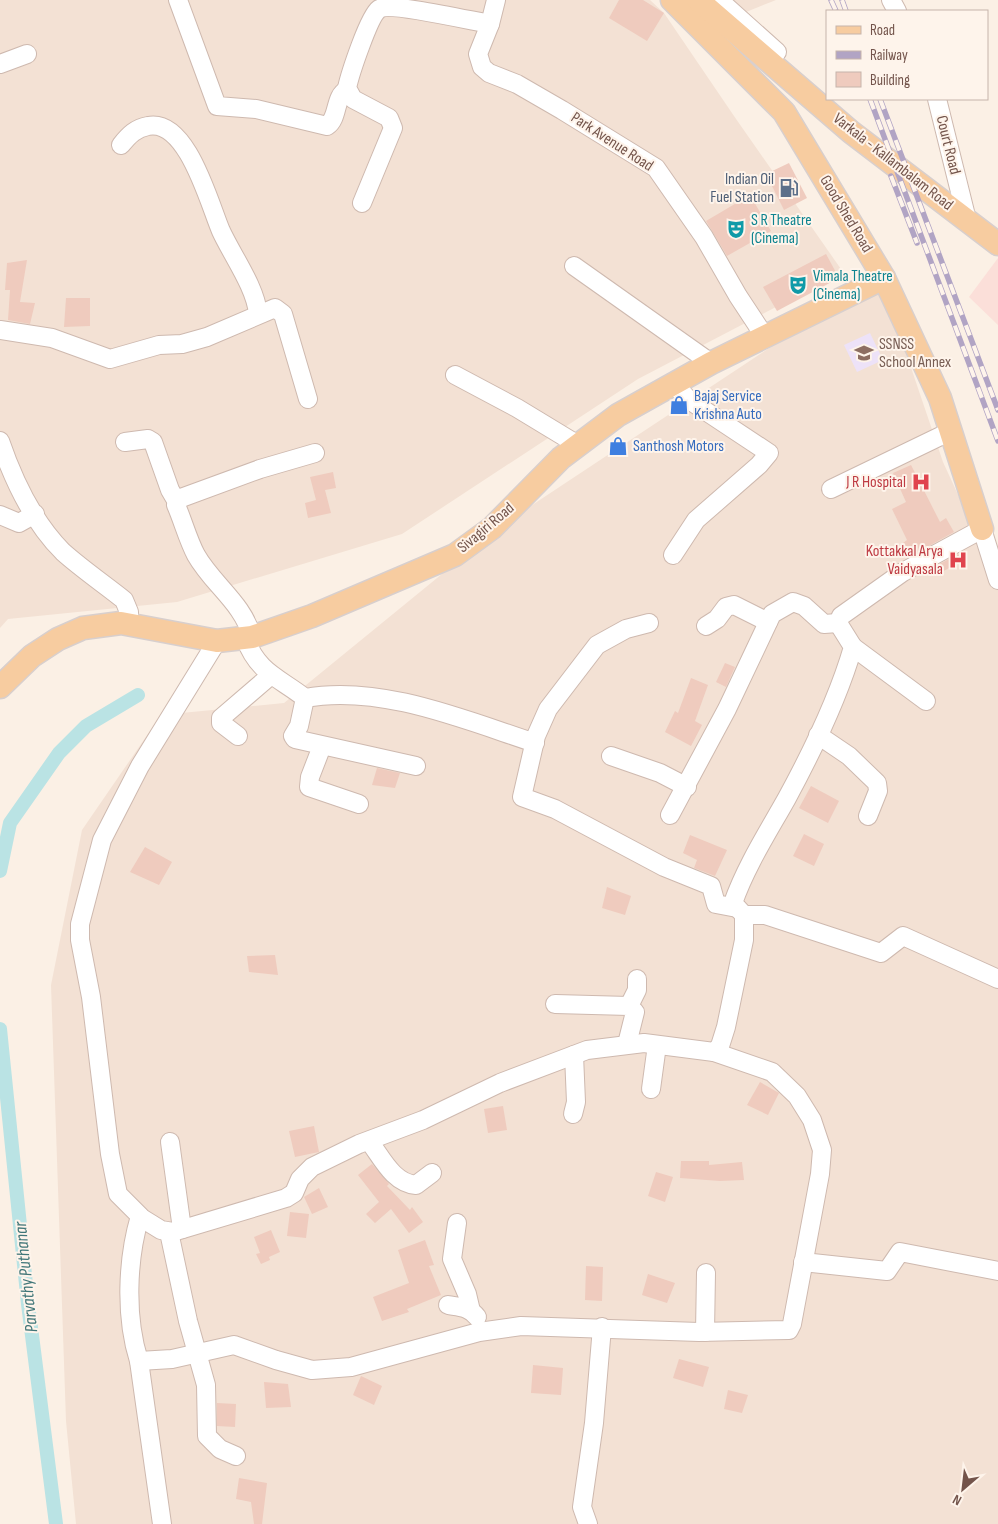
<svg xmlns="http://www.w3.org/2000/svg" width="998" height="1524" viewBox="0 0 998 1524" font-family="'Sofia Sans Condensed',sans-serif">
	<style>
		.residential { fill: #f3e1d4 }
		.commercial { fill: #fbdfd9 }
		.education { fill: #ede2f8 }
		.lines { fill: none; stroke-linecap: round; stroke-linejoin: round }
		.canal { stroke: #bae3e4; stroke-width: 14 }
		.building { fill: #efcbbe }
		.minor-casing { stroke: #ceb9af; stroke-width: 20 }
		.major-casing { stroke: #d8cfcd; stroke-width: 25 }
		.minor { stroke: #fff; stroke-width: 18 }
		.major { stroke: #f7cca0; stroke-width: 22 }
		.rail-casing { stroke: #b1a4c4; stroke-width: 5.5 }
		.rail { stroke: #fef4eb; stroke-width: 4; stroke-dasharray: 11; stroke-linecap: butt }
		.labels { text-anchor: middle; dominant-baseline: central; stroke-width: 4; stroke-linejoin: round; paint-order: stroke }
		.street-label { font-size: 16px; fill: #73544b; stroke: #fef4eb }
		.service-label { font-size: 16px; fill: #4e5e75; stroke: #fef4eb; text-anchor: end }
		.culture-label { font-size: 16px; fill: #0d838f; stroke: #fef4eb; text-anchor: start }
		.education-label { font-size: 16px; fill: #785e54; stroke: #fef4eb; text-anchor: start }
		.shop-label { font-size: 16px; fill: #366cbe; stroke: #fef4eb; text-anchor: start }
		.health-label { font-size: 16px; fill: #be3a42; stroke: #fef4eb; text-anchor: end }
		.water-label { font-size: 18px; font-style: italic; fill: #407678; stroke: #fef4eb }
	</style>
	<rect width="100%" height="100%" fill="#fbf0e5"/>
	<g class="residential">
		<path d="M0,0H650L664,13L734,116L843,272L638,379L402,534L177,602L8,619L0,628Z"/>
		<path d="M732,0H776L746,12Z"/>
		<path d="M882,282L943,462L998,582V1524H76L66,1421L51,985L82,830L161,715L284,703L502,525L792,333Z"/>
	</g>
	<path class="commercial" d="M998,258V325L969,297Z"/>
	<path class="education" d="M870,333L883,360L857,372L844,345Z"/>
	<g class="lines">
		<g class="canal">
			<path d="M0,871L10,823L59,753L86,726L138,695"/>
			<path d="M0,1029L28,1304L56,1524"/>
		</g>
	</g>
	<g class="building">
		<path d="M619,0H643L664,13L647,41L609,18Z"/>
		<path d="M789,163L807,198L784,210L766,174Z"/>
		<path d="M750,195L771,231L727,256L706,221Z"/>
		<path d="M826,254L839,278L777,311L763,287Z"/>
		<path d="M27,260L20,302L35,303L30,324L8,320L10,290H5L7,263Z"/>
		<path d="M66,298H90V326L64,327Z"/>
		<path d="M911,465L940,522L946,518L954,532L911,556L903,543L907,540L892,509L906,502L893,473Z"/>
		<path d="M333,472L336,488L325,490L331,513L308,518L305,503L316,500L310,477Z"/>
		<path d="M958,554L962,561L940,573L936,566Z"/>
		<path d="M725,663L735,667L726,687L716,682Z"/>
		<path d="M691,678L708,685L695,721L702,725L691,746L665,732L675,711L678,713Z"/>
		<path d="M377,768L400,773L395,788L372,785Z"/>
		<path d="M811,786L839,801L828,823L799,808Z"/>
		<path d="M804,834L824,844L814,866L793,856Z"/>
		<path d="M690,835L727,850L715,876L694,868L697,860L683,853Z"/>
		<path d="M145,847L172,862L159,885L130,872Z"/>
		<path d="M607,887L631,896L625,915L602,908Z"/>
		<path d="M275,955L278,975L249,972L247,956Z"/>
		<path d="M760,1082L779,1093L768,1115L747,1105Z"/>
		<path d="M503,1106L507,1130L488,1133L484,1109Z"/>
		<path d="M314,1126L319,1152L295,1157L289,1131Z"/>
		<path d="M681,1161H709V1165L742,1162L744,1180L720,1181L680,1178Z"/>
		<path d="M372,1164L389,1184L387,1186L410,1210L412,1207L423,1222L409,1233L391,1209L375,1223L366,1214L379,1202L358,1175Z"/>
		<path d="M656,1172L673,1177L665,1202L648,1196Z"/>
		<path d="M319,1188L328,1207L312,1214L304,1197Z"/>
		<path d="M290,1212L309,1214L306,1238L287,1236Z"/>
		<path d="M271,1230L280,1252L269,1257L270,1260L261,1264L256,1254L260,1253L254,1237Z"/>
		<path d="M425,1240L434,1265L429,1266L441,1295L407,1309L409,1312L382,1321L373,1297L409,1283L398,1250Z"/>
		<path d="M586,1266L603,1267L602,1301L585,1300Z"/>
		<path d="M648,1274L675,1283L667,1303L642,1295Z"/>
		<path d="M679,1359L709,1367L703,1387L673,1378Z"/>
		<path d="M533,1365L563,1368L561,1395L531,1393Z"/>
		<path d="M361,1376L382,1386L374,1405L353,1395Z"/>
		<path d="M264,1382L288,1384L291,1407L266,1408Z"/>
		<path d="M728,1390L748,1395L742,1413L724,1409Z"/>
		<path d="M217,1403L236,1404L235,1427L217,1426Z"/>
		<path d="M239,1478L267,1483L262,1524H254L251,1502L236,1499Z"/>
	</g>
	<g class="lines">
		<g class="minor-casing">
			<g id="minor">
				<path d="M178,0L217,106L256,109L327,126C339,118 334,96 347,90"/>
				<path d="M496,0L490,24L478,54L482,67L489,73L517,84L562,110L656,168L704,237L738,296L765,337"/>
				<path d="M719,0L777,52"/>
				<path d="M891,0L897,11"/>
				<path d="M0,64L27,54"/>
				<path d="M937,99L967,220"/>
				<path d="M121,145C129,135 136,128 148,126C187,118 209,203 221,231C232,255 256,288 258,314"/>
				<path d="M362,203L393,128L389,118L353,99L347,88C350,74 369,16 379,9C390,2 472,21 490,24"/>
				<path d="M574,266L711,363"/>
				<path d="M0,330L52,338L110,359L159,345L182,344L207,337L275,308L283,314L308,399"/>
				<path d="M455,375L517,408L578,445"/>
				<path d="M0,441C13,479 34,523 63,552C82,569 104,584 124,600L129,612V624"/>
				<path d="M125,442L148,439L153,442L170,490L177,502"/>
				<path d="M831,489L951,431"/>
				<path d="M0,515L19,523L35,514"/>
				<path d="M673,555L696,520L759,465L769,453L689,400L674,384"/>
				<path d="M649,623L626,629L597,645L548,709L536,736L522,797L555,809L664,867L711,886L716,904L737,908"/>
				<path d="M706,626L717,619L726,607L734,605L768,622"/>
				<path d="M252,637C243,603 213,585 196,555C188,540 183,521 176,505L181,498L260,469L315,453"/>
				<path d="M245,638C258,673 278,677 305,698C380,684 465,720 535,743"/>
				<path d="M853,647L926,701"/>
				<path d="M305,698L299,726L293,736L295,739L416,766"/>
				<path d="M818,735L849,756L877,783L878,791L868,816"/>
				<path d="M238,736L221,723V718L270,676"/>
				<path d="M322,746L310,777L309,787L359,804"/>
				<path d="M611,756L660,773L687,787"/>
				<path d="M670,815L727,709L772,614L793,602L804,606L824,624L838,623"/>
				<path d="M744,915H765L881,953L903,936L998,979"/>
				<path d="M555,1004L629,1006L635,1012L627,1044"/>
				<path d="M629,1006L637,990V979"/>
				<path d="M651,1089L657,1045"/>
				<path d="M573,1114L576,1102L574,1055"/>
				<path d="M369,1141C382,1158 393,1183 416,1185L432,1173"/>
				<path d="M170,1142L182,1229"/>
				<path d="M140,1217L161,1230L173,1232L286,1198L294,1193L300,1179L312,1167L359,1144L423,1120L500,1083L587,1050L644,1043L714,1052L720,1046L726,1027L744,940V915L733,903C746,866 768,832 787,798C813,750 838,699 853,647L838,623L841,616L903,572L982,529L998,580"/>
				<path d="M457,1223L452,1259L467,1294L471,1311"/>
				<path d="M169,1232L188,1321L206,1385L207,1436L220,1449L236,1456"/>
				<path d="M803,1262L887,1271L900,1252L998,1271"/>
				<path d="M448,1305C459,1307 470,1307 477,1317"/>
				<path d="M705,1332L706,1273"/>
				<path d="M139,1361L172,1359L234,1345L276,1360L312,1370L351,1367L479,1332L521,1326L699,1332L789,1330L792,1324L820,1174L822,1150L812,1120L797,1096L772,1072L714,1052"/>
				<path d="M162,1524L139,1361C125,1317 127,1260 140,1216L118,1194L110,1154L91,997L80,940V924L102,840L140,766L217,641"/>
				<path d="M588,1524L582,1507L594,1423L602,1327"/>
			</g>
		</g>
		<g class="major-casing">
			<g id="major">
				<path d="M672,0L784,112L884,278L940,398L982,529"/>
				<path d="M698,0L851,132L998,244"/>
				<path d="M0,687L32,656L58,639L83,628L121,623L217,641L252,637L312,616L455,555L492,528L561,458L618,415L711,363L884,278"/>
			</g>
		</g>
		<use href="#minor" class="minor"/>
		<use href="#major" class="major"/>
		<g class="rail-casing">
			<g id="rail">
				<path d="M831,0L836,11"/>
				<path d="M842,0L846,11"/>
				<path d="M870,99L998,441"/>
				<path d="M880,99L998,410"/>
				<path d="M891,176L917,243"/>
			</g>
		</g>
		<use href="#rail" class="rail"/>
	</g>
	<defs>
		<g id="fuel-bare" transform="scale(1.5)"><path d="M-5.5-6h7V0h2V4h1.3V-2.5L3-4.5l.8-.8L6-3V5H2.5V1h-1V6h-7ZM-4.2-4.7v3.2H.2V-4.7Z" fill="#5c6f8a" stroke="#fef4eb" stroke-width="2.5" paint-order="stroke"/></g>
		<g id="theatre-bare" transform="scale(1.5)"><path d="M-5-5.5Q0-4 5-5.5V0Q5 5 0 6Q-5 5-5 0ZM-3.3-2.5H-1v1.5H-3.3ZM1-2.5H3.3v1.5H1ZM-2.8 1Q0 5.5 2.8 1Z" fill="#0f9aa8" stroke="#fef4eb" stroke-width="2.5" paint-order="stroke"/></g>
		<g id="school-bare" transform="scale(1.5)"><path d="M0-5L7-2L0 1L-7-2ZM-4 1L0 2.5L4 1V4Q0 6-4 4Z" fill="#8d6e63" stroke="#fef4eb" stroke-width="2.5" paint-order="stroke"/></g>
		<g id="shop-bare" transform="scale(1.5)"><path d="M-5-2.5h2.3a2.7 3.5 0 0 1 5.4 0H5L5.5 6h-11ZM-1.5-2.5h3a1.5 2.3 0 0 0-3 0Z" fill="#3f7fe0" stroke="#fef4eb" stroke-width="2.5" paint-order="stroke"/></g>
		<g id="hospital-bare" transform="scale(1.5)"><path d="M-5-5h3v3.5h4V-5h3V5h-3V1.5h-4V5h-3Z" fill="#e0444e" stroke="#fef4eb" stroke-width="2.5" paint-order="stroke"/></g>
	</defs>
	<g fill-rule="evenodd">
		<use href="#fuel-bare" x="789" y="188"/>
		<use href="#theatre-bare" x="736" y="229"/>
		<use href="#theatre-bare" x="798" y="285"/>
		<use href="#school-bare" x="864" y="353"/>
		<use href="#shop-bare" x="679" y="405"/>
		<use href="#shop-bare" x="618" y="446"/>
		<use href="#hospital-bare" x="921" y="482"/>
		<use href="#hospital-bare" x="958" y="560"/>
	</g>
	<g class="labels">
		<g class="street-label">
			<text transform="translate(612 142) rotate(33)">Park Avenue Road</text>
			<text transform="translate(948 145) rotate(76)">Court Road</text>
			<text transform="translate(893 162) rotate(38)">Varkala - Kallambalam Road</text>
			<text transform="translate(846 214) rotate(59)">Good Shed Road</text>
			<text transform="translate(486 528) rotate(-40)">Sivagiri Road</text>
		</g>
		<g class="service-label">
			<text x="774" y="179">Indian Oil<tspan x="774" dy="18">Fuel Station</tspan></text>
		</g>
		<g class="culture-label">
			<text x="751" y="220">S R Theatre<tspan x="751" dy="18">(Cinema)</tspan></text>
			<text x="813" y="276">Vimala Theatre<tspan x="813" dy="18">(Cinema)</tspan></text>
		</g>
		<g class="education-label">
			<text x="879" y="344">SSNSS<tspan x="879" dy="18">School Annex</tspan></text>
		</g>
		<g class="shop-label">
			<text x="694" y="396">Bajaj Service<tspan x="694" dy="18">Krishna Auto</tspan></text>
			<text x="633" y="446">Santhosh Motors</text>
		</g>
		<g class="health-label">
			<text x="906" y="482">J R Hospital</text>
			<text x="943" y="551">Kottakkal Arya<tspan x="943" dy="18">Vaidyasala</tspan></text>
		</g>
		<g class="water-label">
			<text transform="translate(26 1277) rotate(-96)">Parvathy Puthanar</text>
		</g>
	</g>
	<rect x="826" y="10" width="162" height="90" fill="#fef4eb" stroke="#c6b4ab"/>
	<rect x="836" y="26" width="25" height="8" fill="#f7cca0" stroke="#c6b4ab"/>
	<text x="870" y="35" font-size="15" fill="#73544b">Road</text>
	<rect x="836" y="51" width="25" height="8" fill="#b1a4c4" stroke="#c6b4ab"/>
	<text x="870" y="60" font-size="15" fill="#73544b">Railway</text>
	<rect x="836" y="72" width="25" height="15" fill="#efcbbe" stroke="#c6b4ab"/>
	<text x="870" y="85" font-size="15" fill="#73544b">Building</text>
	<g transform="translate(963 1489) rotate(208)" stroke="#fef4eb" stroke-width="4" paint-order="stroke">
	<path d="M0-4L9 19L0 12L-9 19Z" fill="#73544b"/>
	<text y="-8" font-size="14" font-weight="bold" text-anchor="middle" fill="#73544b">N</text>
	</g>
</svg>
